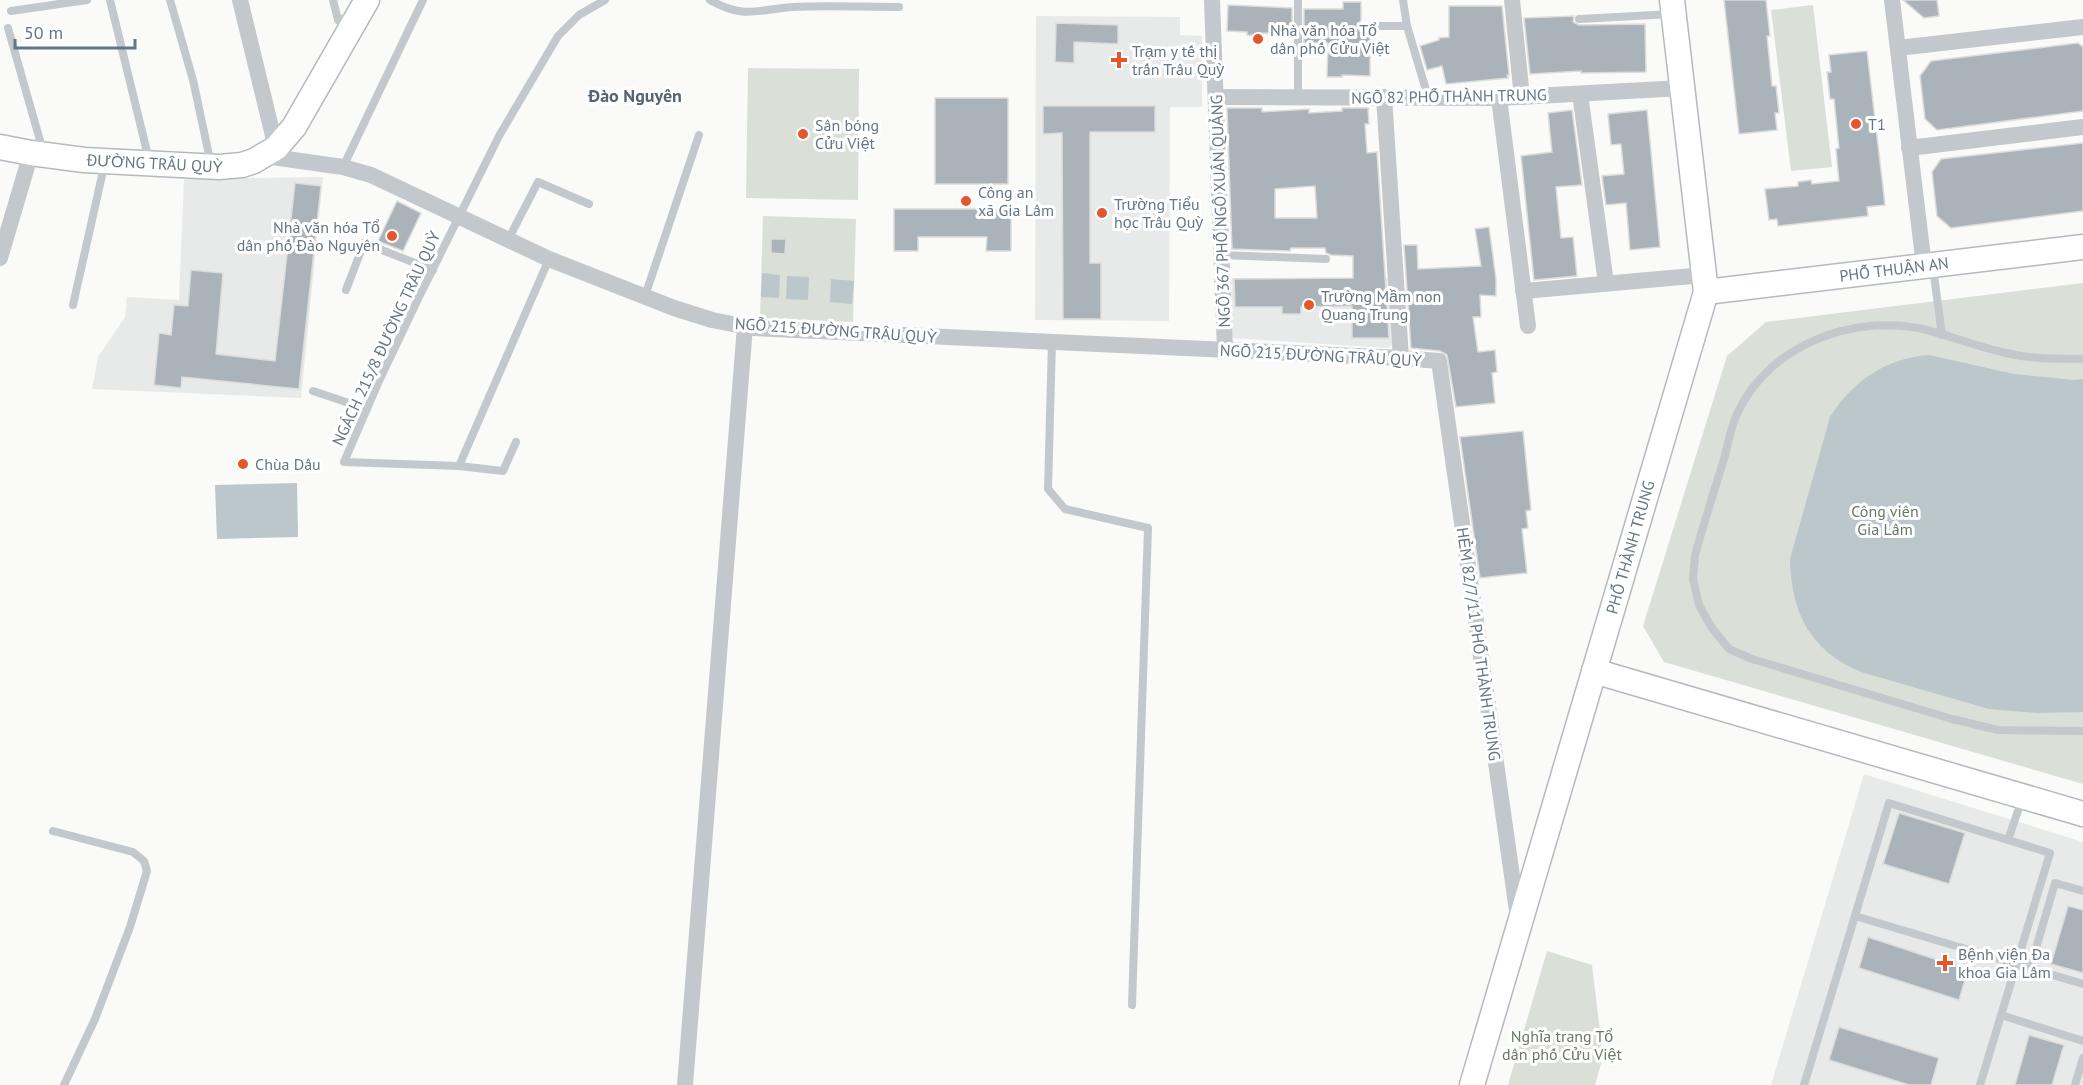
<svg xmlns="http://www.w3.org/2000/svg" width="2083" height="1085" viewBox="0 0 2083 1085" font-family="'PT Sans',sans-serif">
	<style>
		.built { fill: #e8e9e9 }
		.green { fill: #dadfd7 }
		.water { fill: #bbc7cb }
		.building { fill: #aab3b9; stroke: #dcdcda; stroke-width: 1.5; fill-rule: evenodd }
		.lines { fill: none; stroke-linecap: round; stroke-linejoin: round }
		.secondary-casing { stroke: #b3babf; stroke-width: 27 }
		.lane { stroke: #c3c8cc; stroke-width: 8 }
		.street { stroke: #c3c8cc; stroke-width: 16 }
		.secondary { stroke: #fff; stroke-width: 24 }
		.poi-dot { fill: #e4572e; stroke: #fff; stroke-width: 2 }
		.labels { text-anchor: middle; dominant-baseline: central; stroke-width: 6; stroke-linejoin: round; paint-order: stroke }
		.poi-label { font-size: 16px; fill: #657683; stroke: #fff; text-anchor: start }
		.street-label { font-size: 16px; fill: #657683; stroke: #fff }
		.park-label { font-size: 16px; fill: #687a64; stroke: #fff }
		.neighbourhood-label { font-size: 18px; font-weight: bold; fill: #57646e; stroke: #fff }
	</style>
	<rect width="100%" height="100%" fill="#fafaf8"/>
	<g class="built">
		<path d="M1036,16L1180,17V35L1202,36V107H1170L1169,321L1035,320Z"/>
		<path d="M323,177L301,398L92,389L98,357L125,317L127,297L179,300L184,179Z"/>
		<path d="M1228,278H1390L1392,345L1387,348L1231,338Z"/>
		<path d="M1864,774L2083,842V1085H1771Z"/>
	</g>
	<g class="green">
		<path d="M1813,5L1832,167L1791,171L1771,10Z"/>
		<path d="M748,68L859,69L858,200L746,198Z"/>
		<path d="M763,216L856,219L853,322L760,318Z"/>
		<path d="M2083,283V784L1664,662L1643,626L1727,356L1766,322Z"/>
		<path d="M1547,951L1592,965L1603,1056L1595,1085H1508Z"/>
	</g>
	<g class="water">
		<path d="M762,273L780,275L779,298L761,297Z"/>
		<path d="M787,276L809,277L808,300L786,299Z"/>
		<path d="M831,279L854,281L852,304L830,302Z"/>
		<path d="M1929,355L2014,374L2074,380L2083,379V712L2037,713L1989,709L1861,672C1810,651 1791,612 1790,559L1830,417C1853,381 1886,358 1929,355Z"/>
		<path d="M297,483L298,537L217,539L215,485Z"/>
	</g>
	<g class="building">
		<path d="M1724,0H1766L1770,36H1767L1772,86H1776L1779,113H1775L1777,130L1739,134Z"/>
		<path d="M1903,0H1937L1939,16L1924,18Z"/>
		<path d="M1343,2H1361V20L1357,27L1361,33H1370V76L1342,75V77H1327L1328,43H1304V9H1343Z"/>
		<path d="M1228,5L1292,8V34L1261,33V36L1247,35V32L1227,31Z"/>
		<path d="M1449,6H1502L1509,75H1507L1508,78L1446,84L1442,66L1427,70L1420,46L1439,40V38L1449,37Z"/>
		<path d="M1574,16L1573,22L1579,25L1645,24L1646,72L1581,73V71L1530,74L1524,18Z"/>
		<path d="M1056,23L1118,25V44L1074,42V63L1055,62Z"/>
		<path d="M2078,43L2083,47V111L1937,130L1925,119L1920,76L1931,61Z"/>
		<path d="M1867,51L1885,205L1867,207L1868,216L1778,226L1777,219L1769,220L1765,189L1798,186V182L1811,180L1812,184L1839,181L1836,149L1839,148L1834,99H1830L1827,72H1831L1829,55Z"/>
		<rect x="935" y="98" width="73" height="86"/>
		<path d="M1043,106H1155V132H1090V263H1101V319H1063L1062,133L1043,134Z"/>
		<path d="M1227,108H1262V112L1309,109V113L1342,111V108H1368L1369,124H1365L1367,153L1377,152L1389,338H1352V306L1301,307V314H1282V307H1235L1234,279L1353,278V256L1331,255L1326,253L1325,248H1291L1290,251L1232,249ZM1315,186L1317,218H1275V189Z"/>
		<path d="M1572,110L1582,185L1556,187L1561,238L1573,237L1577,276L1534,280L1521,156L1552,152L1548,113Z"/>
		<path d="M1647,110L1660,247L1630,250L1626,203L1606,205L1602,176L1624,174L1621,144L1611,145L1608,114Z"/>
		<path d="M2083,143V211L1951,228L1937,216L1932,172L1941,159Z"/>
		<path d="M295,183L321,186L299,389L182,377L181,388L154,385L159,333L171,335L174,305L188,306L191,270L223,273L216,354L275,361Z"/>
		<path d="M397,201L421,213L403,251L378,241Z"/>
		<path d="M894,209H1011V251H986L987,237H918V251H894Z"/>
		<path d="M1489,227L1496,279V296L1480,295L1481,317H1473L1478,352L1495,350L1497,372L1492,373L1495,403L1456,407L1447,355L1440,351L1411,348L1404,245H1417L1418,269L1481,266L1475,229Z"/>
		<path d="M771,239H786L785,254L771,253Z"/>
		<path d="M1523,431L1531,510L1526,511L1528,528L1522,529L1527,573L1480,578L1460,437Z"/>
		<path d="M1899,813L1965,833L1949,884L1883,864Z"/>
		<path d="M2068,906L2083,910V973L2051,964Z"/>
		<path d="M1868,937L1968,970L1959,1000L1859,968Z"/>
		<path d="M1839,1027L1939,1058L1931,1085H1909L1829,1060Z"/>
		<path d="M2029,1035L2064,1045L2052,1085H2015Z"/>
	</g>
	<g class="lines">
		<g class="secondary-casing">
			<g id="secondary">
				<path d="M0,147L31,153L84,160L219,167L242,165L254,161L276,148L294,127L367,0"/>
				<path d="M1706,292L2083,247"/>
				<path d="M1594,671L2083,814"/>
				<path d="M1472,1085L1706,292L1672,0"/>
			</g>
		</g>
		<g class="lane">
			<path d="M110,0L149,160"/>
			<path d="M170,0L193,80L209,155L210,166"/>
			<path d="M333,0L338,20L352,16"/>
			<path d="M710,0C743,19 757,10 792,7C827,5 864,7 899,7"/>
			<path d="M1403,0L1407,26L1428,97"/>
			<path d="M11,11L87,0"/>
			<path d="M1579,19L1673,14"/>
			<path d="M1363,26H1407"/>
			<path d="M8,28L43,151"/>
			<path d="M1298,97V0"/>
			<path d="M343,167L423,0"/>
			<path d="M508,240L538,182L589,204"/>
			<path d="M1222,255L1326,259"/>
			<path d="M1933,268L1942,335"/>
			<path d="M346,290L364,243L433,270"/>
			<path d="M645,296L699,135"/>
			<path d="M73,305L105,162"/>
			<path d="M1052,342L1048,489L1065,509L1148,528L1132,1005"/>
			<path d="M2083,359C2057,359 2031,359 2006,353C1978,347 1951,336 1923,329C1854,314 1770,344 1738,412C1731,426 1728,444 1724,459C1714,491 1704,523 1695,555L1693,579L1699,605L1712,628L1729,649L1752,659L1952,719L1998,730L2083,731"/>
			<path d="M313,391L367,409"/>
			<path d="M516,442L503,471L459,466L344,462L379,381L418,299L499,136L558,36L579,15L605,0"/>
			<path d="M459,466L549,259"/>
			<path d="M53,831L133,852L144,861L147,871L130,927L95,1019L64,1085"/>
			<path d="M2008,840L2022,799"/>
			<path d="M1855,916L2083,984"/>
			<path d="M2030,969L2055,883L2083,891"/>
			<path d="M2001,1015L2083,1041"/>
			<path d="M1804,1085L1889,803L2050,853L1980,1085"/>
			<path d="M2075,1085L2083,1058"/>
		</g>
		<g class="street">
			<path d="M240,0L276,148"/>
			<path d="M1212,0L1225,350"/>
			<path d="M1512,0L1522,97"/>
			<path d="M1892,0L1924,266"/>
			<path d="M1898,48L2083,27"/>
			<path d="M1580,94L1606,283"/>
			<path d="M1216,97L1499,98L1682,88"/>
			<path d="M1384,97L1401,358"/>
			<path d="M1499,98L1528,326"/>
			<path d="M1909,148L2083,127"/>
			<path d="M265,156L343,167L371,175L549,259L674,308L712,320L753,328L1401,358L1439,361L1518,918"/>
			<path d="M0,258L31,153"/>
			<path d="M1523,291L1704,275"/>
			<path d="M685,1085L745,326"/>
		</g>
		<use href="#secondary" class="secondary"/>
	</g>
	<g class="poi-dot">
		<circle cx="1258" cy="39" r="6"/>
		<path d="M1116 51h6v6h6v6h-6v6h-6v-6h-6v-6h6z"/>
		<circle cx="1856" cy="124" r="6"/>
		<circle cx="803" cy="134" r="6"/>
		<circle cx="966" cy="201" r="6"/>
		<circle cx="1102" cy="213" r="6"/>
		<circle cx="392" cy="236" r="6"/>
		<circle cx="1309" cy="305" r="6"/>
		<circle cx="243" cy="464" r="6"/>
		<path d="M1942 954h6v6h6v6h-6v6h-6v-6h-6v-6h6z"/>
	</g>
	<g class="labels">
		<g class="poi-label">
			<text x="1270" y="30">Nhà văn hóa Tổ<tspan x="1270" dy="18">dân phố Cửu Việt</tspan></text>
			<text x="1132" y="51">Trạm y tế thị<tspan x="1132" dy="18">trấn Trâu Quỳ</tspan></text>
			<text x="1868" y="124">T1</text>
			<text x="815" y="125">Sân bóng<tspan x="815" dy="18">Cửu Việt</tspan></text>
			<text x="978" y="192">Công an<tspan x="978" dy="18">xã Gia Lâm</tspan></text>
			<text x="1114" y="204">Trường Tiểu<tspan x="1114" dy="18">học Trâu Quỳ</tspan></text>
			<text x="380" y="227" text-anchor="end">Nhà văn hóa Tổ<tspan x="380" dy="18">dân phố Đào Nguyên</tspan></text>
			<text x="1321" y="296">Trường Mầm non<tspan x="1321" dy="18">Quang Trung</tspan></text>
			<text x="255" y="464">Chùa Dâu</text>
			<text x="1958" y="954">Bệnh viện Đa<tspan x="1958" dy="18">khoa Gia Lâm</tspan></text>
		</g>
		<g class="street-label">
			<text transform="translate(1449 96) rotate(-1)">NGÕ 82 PHỐ THÀNH TRUNG</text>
			<text transform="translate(155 163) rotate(3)">ĐƯỜNG TRÂU QUỲ</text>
			<text transform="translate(1220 211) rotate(-92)">NGÕ 367 PHỐ NGÔ XUÂN QUẢNG</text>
			<text transform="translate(1894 269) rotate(-7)">PHỐ THUẬN AN</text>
			<text transform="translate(836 330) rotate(4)">NGÕ 215 ĐƯỜNG TRÂU QUỲ</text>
			<text transform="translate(386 338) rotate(-65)">NGÁCH 215/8 ĐƯỜNG TRÂU QUỲ</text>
			<text transform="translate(1321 355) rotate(3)">NGÕ 215 ĐƯỜNG TRÂU QUỲ</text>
			<text transform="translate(1630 547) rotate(-74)">PHỐ THÀNH TRUNG</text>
			<text transform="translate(1479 644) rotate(82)">HẺM 82/7/11 PHỐ THÀNH TRUNG</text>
		</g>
		<g class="park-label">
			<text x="1885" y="511">Công viên<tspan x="1885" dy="18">Gia Lâm</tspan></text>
			<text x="1562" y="1036">Nghĩa trang Tổ<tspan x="1562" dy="18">dân phố Cửu Việt</tspan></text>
		</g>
		<g class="neighbourhood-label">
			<text x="635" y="95">Đào Nguyên</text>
		</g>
	</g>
	<path d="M15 39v9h120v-9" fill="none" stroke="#657683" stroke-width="3"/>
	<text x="24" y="39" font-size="18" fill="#657683" stroke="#ffffff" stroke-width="4.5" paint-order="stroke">50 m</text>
</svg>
